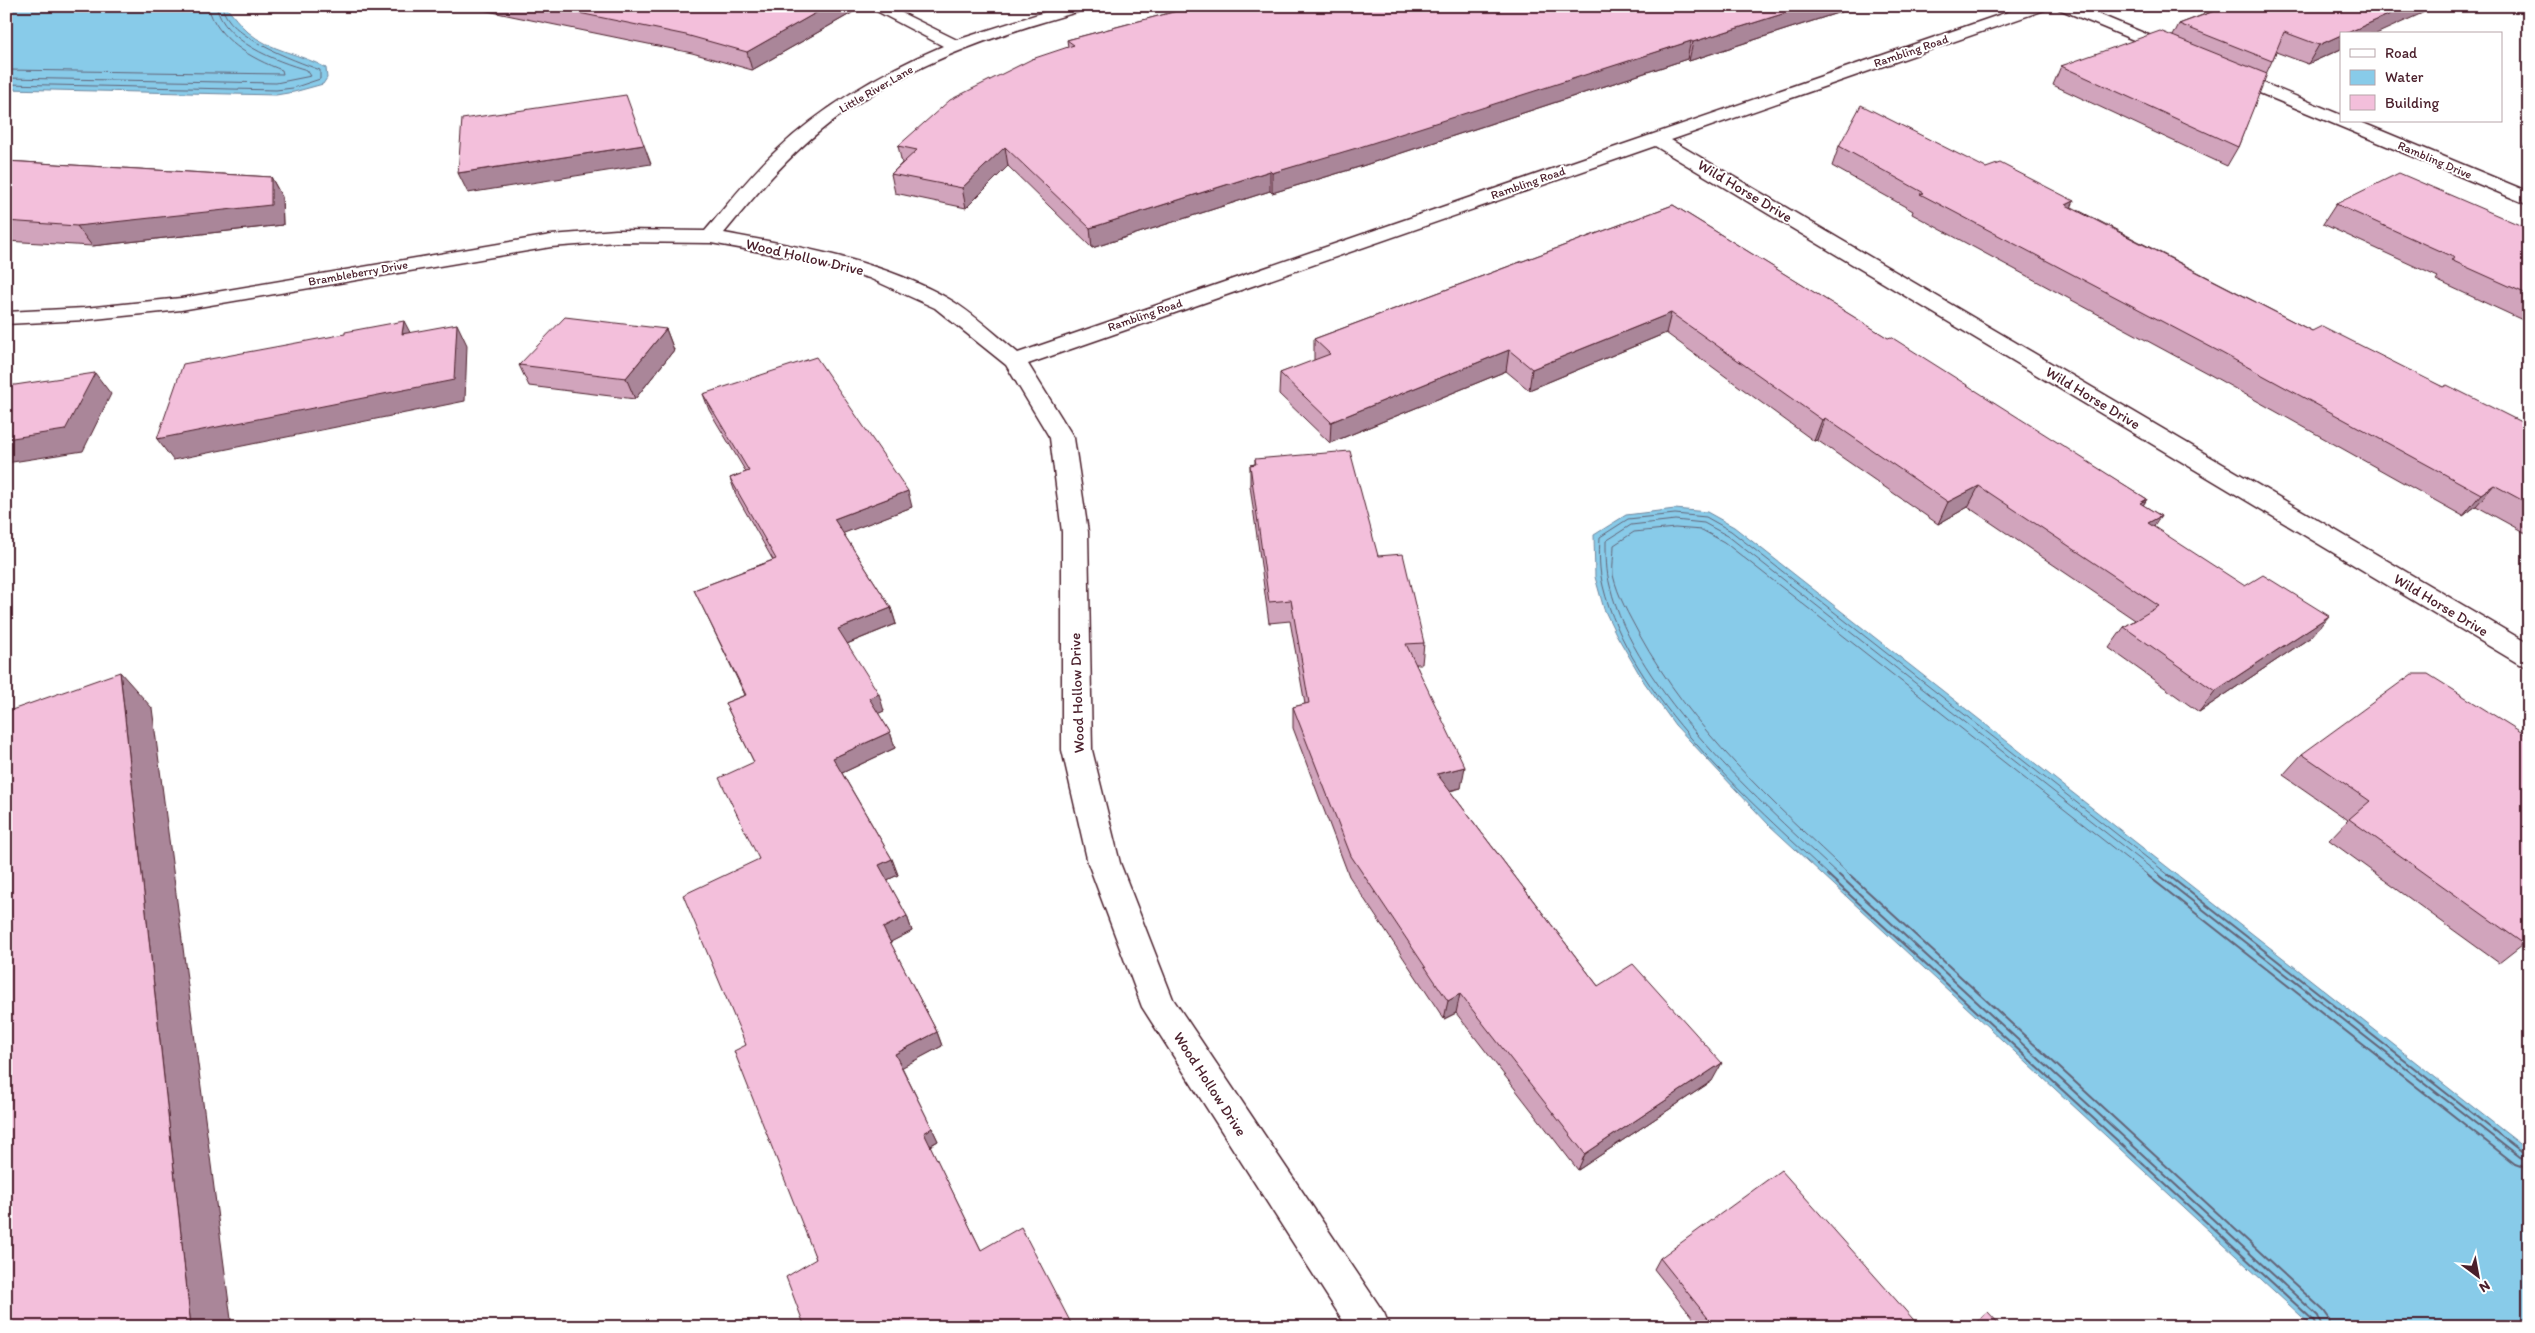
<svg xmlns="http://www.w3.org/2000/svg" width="2535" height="1333" viewBox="0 0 2535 1333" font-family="Itim,sans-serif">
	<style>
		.water { fill: #88cbe9; stroke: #6f869d }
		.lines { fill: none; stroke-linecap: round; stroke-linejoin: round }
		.shore-far1 { stroke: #636477; stroke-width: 1 }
		.shore { stroke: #636477; stroke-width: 2 }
		.minor-casing { stroke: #4a1f2b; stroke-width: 3 }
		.minor { fill: #fff; fill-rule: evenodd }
		.wall { fill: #d1a4bc; stroke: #4a1f2b }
		.shaded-wall { fill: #aa8699; stroke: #4a1f2b }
		.building { fill: #f3bfdb; stroke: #4a1f2b }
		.labels { text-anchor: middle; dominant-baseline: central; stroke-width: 4; stroke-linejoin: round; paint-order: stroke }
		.far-street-label { font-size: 12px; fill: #4a1f2b; stroke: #fff }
		.street-label { font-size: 15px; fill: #4a1f2b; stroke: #fff }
	</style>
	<rect width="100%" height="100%" fill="#fff"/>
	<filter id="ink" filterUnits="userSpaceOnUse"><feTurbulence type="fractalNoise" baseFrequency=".02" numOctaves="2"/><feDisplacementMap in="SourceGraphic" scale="10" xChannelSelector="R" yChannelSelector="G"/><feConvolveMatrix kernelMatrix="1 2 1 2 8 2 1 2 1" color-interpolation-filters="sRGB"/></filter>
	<g filter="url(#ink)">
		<g class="water">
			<path d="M6,6H225C233,15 240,25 248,32C270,51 302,54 326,68L327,78L323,84L294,92L276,95L6,89Z"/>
			<path d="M1675,509L1707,512L1734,527L2529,1151V1327H2313L1769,825L1675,725L1644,682L1616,634L1604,609L1595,577L1594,535L1626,515Z"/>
		</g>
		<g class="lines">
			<g class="shore-far1">
				<path d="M6,70L283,74L282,70C252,59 216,39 208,6"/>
				<path d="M6,78L276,83L311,76L307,70C276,61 224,42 216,6"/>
				<path d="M6,84L276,90L293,88L320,79V70C294,60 227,37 222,6"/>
				<path d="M1830,876C1750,802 1629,695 1603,586C1599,570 1599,554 1600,537L1628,519L1675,514L1706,517L1731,531L2170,876"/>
				<path d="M1840,876C1763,805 1634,690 1610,586C1606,571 1606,557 1606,541L1631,525L1675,520L1704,523L1728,536L2161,876"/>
				<path d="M1851,876C1773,803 1691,729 1639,634C1629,615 1618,597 1613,575C1612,566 1614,555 1614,545L1634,532L1675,528L1702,530L1724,542L2149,876"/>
			</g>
			<g class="shore">
				<path d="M1828,875L2314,1321L2316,1327"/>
				<path d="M1839,875L2318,1316L2322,1327"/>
				<path d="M1850,875L2324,1311L2329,1318L2330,1327"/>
				<path d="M2147,875L2515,1164L2529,1169"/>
				<path d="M2159,875L2520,1158L2529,1161"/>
				<path d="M2168,875L2524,1154L2529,1155"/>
			</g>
			<g class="minor-casing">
				<g id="minor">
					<path d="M867,6H888L957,40L1063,6H1090L1088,9C993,35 896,68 820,131C783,161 754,197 724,233C800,247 881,260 949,299C973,313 996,335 1018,353L2025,6H2049L2047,9L1671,140L2529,644V667L2519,664L1655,146L1028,364L1074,438L1088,532L1092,750L1120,863L1173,999L1384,1313L1390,1327H1347L1142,1007L1088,863L1062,750V532L1050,438L1006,365L935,308L869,278L800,259L711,243L616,242L551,247L181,310L85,320L6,324V312L85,308L181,298L551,235L616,230L705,231C728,204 750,175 776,151C825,105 882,72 943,46Z"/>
					<path d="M2057,6H2079L2182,49L2184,52L2176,57L2170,55L2059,9Z"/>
					<path d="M2227,68L2341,115V121H2358L2529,192V205L2221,77L2219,73L2221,69Z"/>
				</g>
			</g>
			<use href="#minor" class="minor"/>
		</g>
		<g class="wall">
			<path d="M463,6H864L752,70L692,53Z"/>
			<path d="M1196,6H1859L1689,61L1687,59L1359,167L1272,193L1270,191L1092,248L1008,166L966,208L895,193L891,174L902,163L898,146L1068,47L1067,40Z"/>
			<path d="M2226,6H2438L2341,34V49L2308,64L2276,52L2272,61L2266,74L2238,147L2227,166L2053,85L2061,66L2173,36L2179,24Z"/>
			<path d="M2529,139V149L2523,147Z"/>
			<path d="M1839,146L1986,168L2072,207L2312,331L2443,387L2529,426V535L2476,506L2463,516L2207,373L1912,214L1913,211L1832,166Z"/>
			<path d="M6,161L271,177L282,197L283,225L92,246L6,241Z"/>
			<path d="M2336,204L2529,229V323L2436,280L2438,277L2323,224Z"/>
			<path d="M1673,205L2147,499L2143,505L2161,516L2153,527L2311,637L2199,712L2109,648L2124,627L2135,620L1968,507L1938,524L1817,440L1814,441L1666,333L1529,390L1506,371L1330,443L1279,394L1280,373L1314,361V339Z"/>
			<path d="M666,329L674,350L635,399L529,386L519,365Z"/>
			<path d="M703,394L912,507L843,533L891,608L896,624L847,644L884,711L878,713L890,732L895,748L842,773L892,859L898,875L887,880L907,916L912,931L890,942L937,1032L942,1046L902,1067L938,1141L930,1146L981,1250L1073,1327L816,1259L746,1045L759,859L754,762L725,703L745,695L702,606L694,590L773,560L736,495L730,478L746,472L709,410Z"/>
			<path d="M1255,459L1378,556L1424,643L1422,664H1416L1461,788L1450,791L1598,986L1712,1081L1578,1170L1456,1013L1444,1019L1349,876L1293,728V707L1305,704L1290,621L1269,623L1250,486V465L1255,464Z"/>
			<path d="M2529,737V950L2522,945L2499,963L2329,840L2348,820L2283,775L2302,754Z"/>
			<path d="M1660,1258L1920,1327H1700L1654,1269Z"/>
		</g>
		<g class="shaded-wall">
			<path d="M828,6H864L752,70L747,52Z"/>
			<path d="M1808,6H1859L1689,61L1693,42Z"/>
			<path d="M2408,6H2438L2376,34H2345Z"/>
			<path d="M2341,35V49L2308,64L2319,45Z"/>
			<path d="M1691,41L1687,59L1359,167L1272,193V173Z"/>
			<path d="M644,145L651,164L468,193L458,173Z"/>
			<path d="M1005,147L1008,166L966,208L962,188Z"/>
			<path d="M1270,171V191L1092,248L1090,228Z"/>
			<path d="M271,177L282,197L283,225L92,246L77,226Z"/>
			<path d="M2074,201L2065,222L2066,205Z"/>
			<path d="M1671,313L1666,333L1529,390L1532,369Z"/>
			<path d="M404,321L415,342L402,334Z"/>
			<path d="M457,324L467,345L465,401L173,460L157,439Z"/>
			<path d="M666,329L674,350L635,399L626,378Z"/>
			<path d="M1509,350L1506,371L1330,443L1331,422Z"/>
			<path d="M95,373L111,394L83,451L6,463V439Z"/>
			<path d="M1825,418L1817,440L1814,441L1822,420Z"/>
			<path d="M2494,485L2476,506L2463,516L2481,494Z"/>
			<path d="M1979,486L1968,507L1938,524L1948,502Z"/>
			<path d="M908,491L912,507L839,535L834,519Z"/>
			<path d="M2147,499L2134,520L2140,503Z"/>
			<path d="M2161,516L2147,537L2148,523Z"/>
			<path d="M891,608L896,624L844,645L838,629Z"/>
			<path d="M2329,616L2311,637L2199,712L2215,691Z"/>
			<path d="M120,672L152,708L232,1327H191Z"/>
			<path d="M879,694L884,711L875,715L869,698Z"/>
			<path d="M890,732L895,748L840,774L833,758Z"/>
			<path d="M1465,767L1461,788L1434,794L1437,774Z"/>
			<path d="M892,859L898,875L885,881L879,865Z"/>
			<path d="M907,916L912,931L889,943L883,928Z"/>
			<path d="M1460,994L1456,1013L1444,1019L1448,1001Z"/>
			<path d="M937,1032L942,1046L901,1068L895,1054Z"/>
			<path d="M1722,1063L1712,1081L1578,1170L1585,1154Z"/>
			<path d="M932,1128L938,1141L929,1146L924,1133Z"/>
		</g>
		<g class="building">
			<path d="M545,6H828L747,52L686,35Z"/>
			<path d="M1196,6H1808L1693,42L1691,41L1360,147L1272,173L1270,171L1090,228L1005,147L962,188L891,174L917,150L898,146L950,100L1032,59L1074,45L1067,40Z"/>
			<path d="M2228,6H2408L2345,34H2341V35L2319,45L2284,32L2272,61L2179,24Z"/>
			<path d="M2160,31L2267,74L2238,147L2061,66Z"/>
			<path d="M626,95L644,145L458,173L462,119Z"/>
			<path d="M1861,105L1986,168L2000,163L2074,201L2066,205L2312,331L2322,326L2443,387L2447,385L2529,426V504L2494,485L2481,494L2220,352L1920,194L1924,193L1839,146Z"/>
			<path d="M6,161L271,177V205L77,226L6,221Z"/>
			<path d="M2399,173L2529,229V295L2451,260L2455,258L2336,204Z"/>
			<path d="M1673,205L1888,338L1891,337L2147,499L2140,503L2161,516L2148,523L2245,586L2263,575L2329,616L2215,691L2124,627L2159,606L1979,486L1948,502L1825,418L1822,420L1671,313L1532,369L1509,350L1331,422L1280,373L1330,354L1314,339Z"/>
			<path d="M565,317L666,329L626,378L519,365Z"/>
			<path d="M404,321L402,334L457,324L454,380L157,439L183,364L345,334V332Z"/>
			<path d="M816,357L908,491L834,519L891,608L838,629L879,694L869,698L890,732L833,758L892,859L879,865L907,916L883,928L937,1032L895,1054L932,1128L924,1133L981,1250L1021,1227L1073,1327H805L786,1277L816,1259L734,1051L746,1045L683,895L759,859L719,778L754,762L725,703L746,695L694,590L776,559L730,478L749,471L703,394Z"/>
			<path d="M95,373L65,430L6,439V385H15Z"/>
			<path d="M1350,451L1378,556L1403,554L1424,643L1406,644L1465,767L1437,774L1598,986L1633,964L1722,1063L1585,1154L1460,994L1448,1001L1351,856L1293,707L1309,703L1291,600L1269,602L1250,465L1256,464L1255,459Z"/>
			<path d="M120,672L191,1327H6V712Z"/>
			<path d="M2412,674H2428L2529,737V940L2524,944L2349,819L2370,801L2302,754Z"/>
			<path d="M1781,1170L1920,1327H1715L1660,1258Z"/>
			<path d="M1988,1312L2002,1327H1971Z"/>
		</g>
	</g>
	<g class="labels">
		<g class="far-street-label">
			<text transform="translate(1911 51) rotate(-19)">Rambling Road</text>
			<text transform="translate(876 89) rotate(-30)">Little River Lane</text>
			<text transform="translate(2435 160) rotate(23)">Rambling Drive</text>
			<text transform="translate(1528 183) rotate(-19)">Rambling Road</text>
			<text transform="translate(358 273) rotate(-10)">Brambleberry Drive</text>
			<text transform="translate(1145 315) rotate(-19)">Rambling Road</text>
		</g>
		<g class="street-label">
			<text transform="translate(1745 191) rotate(31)">Wild Horse Drive</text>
			<text transform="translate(805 257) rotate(13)">Wood Hollow Drive</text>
			<text transform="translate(2093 398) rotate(31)">Wild Horse Drive</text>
			<text transform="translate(2441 605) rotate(31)">Wild Horse Drive</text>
			<text transform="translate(1077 693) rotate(-92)">Wood Hollow Drive</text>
			<text transform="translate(1210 1084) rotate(57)">Wood Hollow Drive</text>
		</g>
	</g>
	<rect width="2535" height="1333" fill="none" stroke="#fff" stroke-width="25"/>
	<rect x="12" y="12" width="2510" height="1308" fill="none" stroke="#4a1f2b" stroke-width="2" filter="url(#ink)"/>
	<rect x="2340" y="32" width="162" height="90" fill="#ffffff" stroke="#b7a5aa"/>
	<rect x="2350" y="49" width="25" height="8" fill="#ffffff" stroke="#b7a5aa"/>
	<text x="2385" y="58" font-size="15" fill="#4a1f2b">Road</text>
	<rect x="2350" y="70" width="25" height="15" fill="#88cbe9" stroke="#b7a5aa"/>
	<text x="2385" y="82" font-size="15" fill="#4a1f2b">Water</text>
	<rect x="2350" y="95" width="25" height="15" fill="#f3bfdb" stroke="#b7a5aa"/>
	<text x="2385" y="108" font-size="15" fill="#4a1f2b">Building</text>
	<g transform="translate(2478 1276) rotate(148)" stroke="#ffffff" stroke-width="4" paint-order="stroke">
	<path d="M0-4L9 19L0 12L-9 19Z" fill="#4a1f2b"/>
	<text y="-8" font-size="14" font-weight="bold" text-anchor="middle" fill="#4a1f2b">N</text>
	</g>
</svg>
